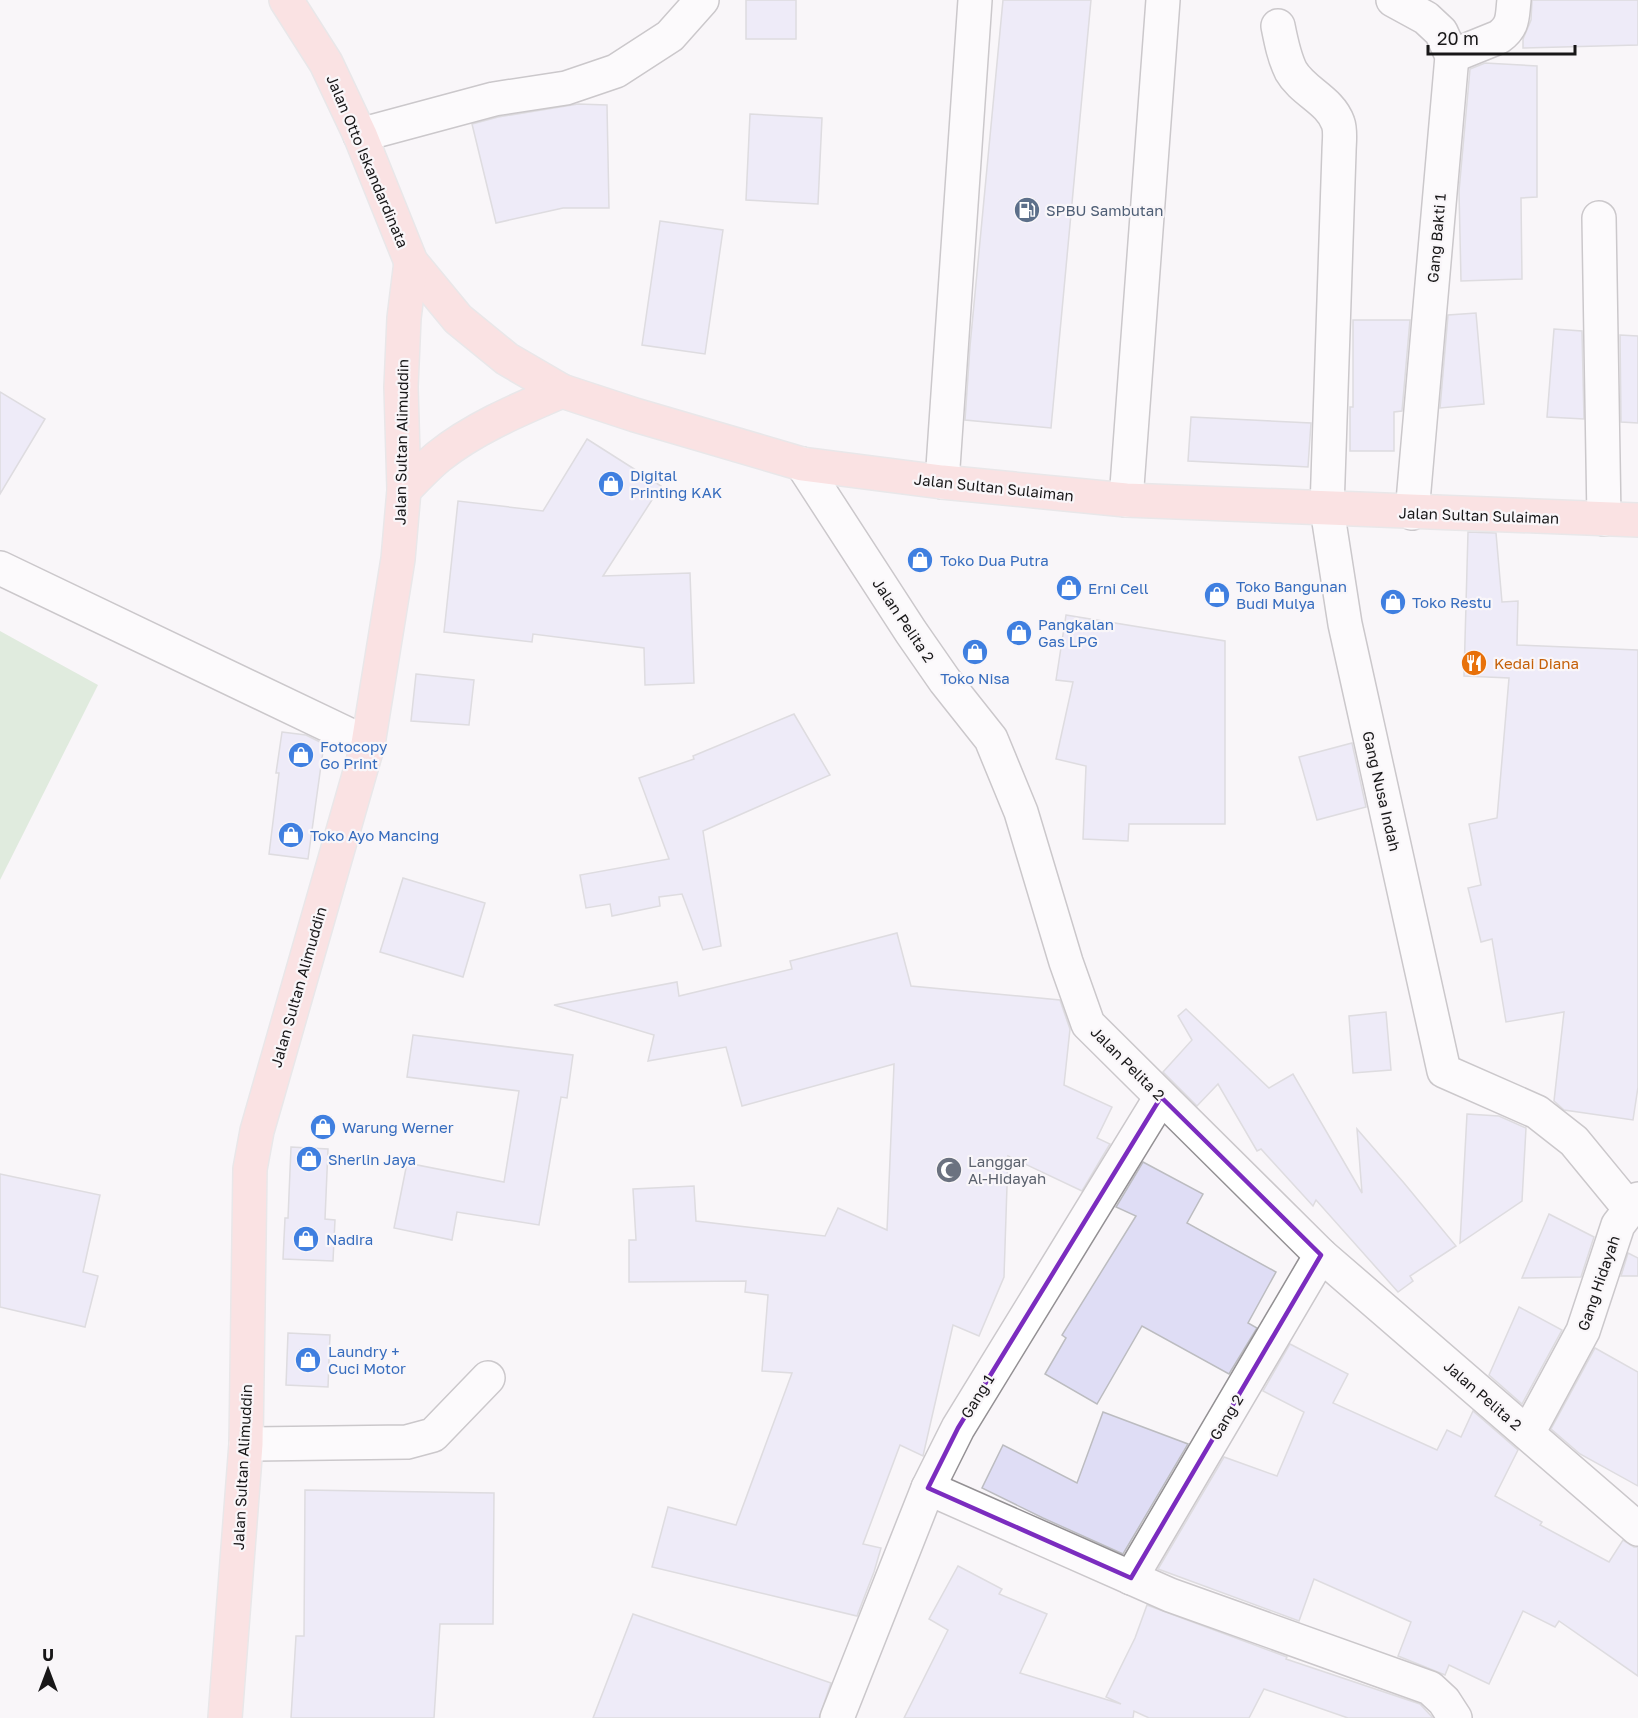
<svg xmlns="http://www.w3.org/2000/svg" width="1638" height="1718" viewBox="0 0 1638 1718" font-family="'Golos Text',sans-serif">
	<style>
		.green { fill: #c2ddbd }
		.building { fill: #dfddf5; stroke: #bcbcc0; stroke-width: 1.5 }
		.lines { fill: none; stroke-linecap: round; stroke-linejoin: round }
		.minor-casing { stroke: #939093; stroke-width: 36 }
		.major-casing { stroke: #d5d5d5; stroke-width: 36 }
		.minor { stroke: #fff; stroke-width: 33 }
		.major { stroke: #fbcac7; stroke-width: 33 }
		.marked { fill: none; stroke: #7b2cbf; stroke-width: 4.5; stroke-linejoin: round }
		.labels { text-anchor: middle; dominant-baseline: central; stroke-width: 4.5; stroke-linejoin: round; paint-order: stroke }
		.street-label { font-size: 15px; fill: #181718; stroke: #f9f6f9 }
		.service-label { font-size: 15px; fill: #4e5e75; stroke: #f9f6f9; text-anchor: start }
		.shop-label { font-size: 15px; fill: #366cbe; stroke: #f9f6f9; text-anchor: start }
		.food-label { font-size: 15px; fill: #c56008; stroke: #f9f6f9; text-anchor: start }
		.worship-label { font-size: 15px; fill: #5b616d; stroke: #f9f6f9; text-anchor: start }
	</style>
	<rect width="100%" height="100%" fill="#f9f6f9"/>
	<path class="green" d="M0,631L98,685L0,880Z"/>
	<g class="building">
		<rect x="746" y="0" width="50" height="39"/>
		<path d="M1003,0H1091L1051,428L965,420L970,346Z"/>
		<path d="M1532,0H1638V45L1523,48V39L1531,20Z"/>
		<path d="M1485,63L1537,66V197L1521,198L1522,279L1461,281L1459,191L1470,69Z"/>
		<path d="M578,104L607,105L609,208H563L496,223L472,124L498,117Z"/>
		<path d="M750,114L822,118L818,204L746,200Z"/>
		<path d="M660,221L723,230L705,354L642,345Z"/>
		<path d="M1476,313L1484,404L1440,408L1448,315Z"/>
		<path d="M1353,320H1410L1402,411L1394,412V451H1350V407H1353Z"/>
		<path d="M1554,329L1582,331L1584,419L1547,417Z"/>
		<path d="M1620,335L1638,336V423L1621,422Z"/>
		<path d="M0,392L45,419L0,494Z"/>
		<path d="M1191,417L1311,423L1308,467L1188,461Z"/>
		<path d="M587,439L661,486L603,576L690,573L694,683L645,685L644,648L533,634L532,642L444,632L458,501L543,511Z"/>
		<path d="M1468,532L1496,533L1502,602L1518,601L1517,645L1638,650V1087L1633,1120L1564,1110L1554,1101L1564,1012L1506,1022L1492,939L1481,942L1468,888L1481,885L1469,824L1497,818L1509,678L1464,676Z"/>
		<path d="M1066,615L1225,641V824H1129L1128,841L1083,839L1086,766L1056,759L1073,682L1056,680Z"/>
		<path d="M416,674L474,680L469,725L411,721Z"/>
		<path d="M794,714L830,775L703,831L721,946L703,950L682,894L659,897L660,906L612,916L610,904L586,908L580,875L669,859L639,778L694,759L693,756Z"/>
		<path d="M282,732L306,735L324,744L308,859L269,854L279,773H276Z"/>
		<path d="M1352,743L1366,807L1317,820L1299,757Z"/>
		<path d="M403,878L485,903L463,977L380,952Z"/>
		<path d="M897,933L911,986L1060,1000L1070,1029L1064,1085L1112,1107L1097,1138L1110,1144L1082,1191L1008,1156L1004,1277L979,1336L953,1325L923,1456L900,1445L863,1544L881,1548L874,1572L857,1616L652,1567L668,1507L736,1525L792,1373L762,1371L768,1295L745,1292L746,1281L629,1282V1240H636L633,1189L694,1186L696,1221L825,1236L838,1208L887,1230L894,1064L742,1106L726,1047L648,1061L654,1035L554,1005L677,982L679,996L792,969L790,961Z"/>
		<path d="M1186,1009L1269,1088L1293,1074L1362,1193L1357,1129L1404,1183L1456,1246L1410,1276L1413,1281L1398,1292L1316,1200L1313,1206L1261,1149L1257,1151L1218,1084L1197,1106L1163,1072L1192,1040L1178,1016Z"/>
		<path d="M1386,1012L1391,1070L1353,1073L1349,1016Z"/>
		<path d="M413,1035L573,1055L567,1098L561,1097L539,1225L457,1212L452,1240L394,1228L407,1163L504,1182L519,1091L407,1077Z"/>
		<path d="M1467,1114L1499,1116L1526,1128L1522,1201L1460,1243Z"/>
		<path d="M291,1147L328,1149L325,1219L335,1220L333,1261L283,1259L285,1218H288Z"/>
		<path d="M1143,1162L1203,1194L1187,1223L1276,1272L1248,1323L1257,1328L1229,1374L1142,1326L1097,1404L1045,1374L1066,1338L1062,1335L1136,1216L1116,1207Z"/>
		<path d="M0,1174L100,1195L83,1272L98,1276L85,1327L0,1307Z"/>
		<path d="M1549,1214L1594,1237L1581,1277L1522,1278Z"/>
		<path d="M1628,1253L1638,1258V1276H1621Z"/>
		<path d="M1519,1307L1562,1330L1522,1404L1489,1375Z"/>
		<path d="M288,1333L330,1335L328,1387L286,1385Z"/>
		<path d="M1290,1344L1348,1374L1333,1403L1437,1450L1447,1430L1461,1437L1473,1411L1518,1450L1495,1496L1542,1522L1540,1525L1609,1562L1623,1540L1634,1547H1638V1676L1559,1621L1555,1627L1523,1611L1489,1684L1449,1665L1445,1675L1398,1656L1411,1622L1314,1579L1299,1621L1158,1569L1224,1457L1277,1476L1304,1412L1263,1391Z"/>
		<path d="M1595,1348L1638,1372V1486L1580,1454L1551,1429Z"/>
		<path d="M1103,1412L1188,1444L1123,1554L1043,1518L982,1488L1003,1445L1077,1483Z"/>
		<path d="M305,1490L494,1493L493,1624H440L434,1718H291L296,1636H304Z"/>
		<path d="M958,1566L1002,1589L999,1594L1047,1614L1020,1673L1121,1704L1106,1697L1135,1638L1147,1605L1287,1657L1286,1659L1420,1704L1433,1718H1348L1264,1689L1249,1718H1149L1134,1711L1133,1718H904L948,1630L929,1619Z"/>
		<path d="M633,1614L831,1683L819,1718H593Z"/>
	</g>
	<g class="lines">
		<g class="minor-casing">
			<g id="minor">
				<path d="M1393,0L1426,18L1441,32L1452,56L1412,513"/>
				<path d="M1278,26C1281,41 1284,57 1291,71C1303,92 1330,100 1338,123C1341,131 1339,143 1339,152L1327,509L1345,624L1444,1071L1537,1112L1574,1141L1630,1209"/>
				<path d="M1452,56L1499,37C1514,26 1512,17 1514,0"/>
				<path d="M360,135L494,99L566,88L616,71L670,36L702,0"/>
				<path d="M1599,218L1604,519"/>
				<path d="M802,464L911,632L945,681L991,739L1021,812L1066,962L1088,1024L1321,1255L1638,1529"/>
				<path d="M942,482L975,0"/>
				<path d="M1126,500L1163,0"/>
				<path d="M0,568L368,744"/>
				<path d="M1528,1433L1583,1331L1618,1225L1638,1199"/>
				<path d="M246,1444L407,1442L433,1435L488,1378"/>
				<path d="M928,1488L1170,1595L1430,1688L1444,1701L1455,1718"/>
				<path d="M1131,1578L1321,1255"/>
				<path d="M837,1718L928,1488L958,1428L1161,1097"/>
			</g>
		</g>
		<g class="major-casing">
			<g id="major">
				<path d="M286,0L326,63L360,135L411,262L458,319L507,359L562,391L635,415L802,464L942,482L1126,500L1638,520"/>
				<path d="M404,490C415,479 426,467 438,457C474,428 520,409 562,391"/>
				<path d="M225,1718L246,1444L250,1169L257,1131L368,744L398,559L404,490L401,387L404,318L411,262"/>
			</g>
		</g>
		<use href="#minor" class="minor"/>
		<use href="#major" class="major"/>
	</g>
	<path d="M0 0H1638V1718H0ZM1161,1097L1321,1255L1131,1578L928,1488L958,1428Z" fill="#f9f6f9" fill-opacity=".55" fill-rule="evenodd"/>
	<path class="marked" d="M1161,1097L1321,1255L1131,1578L928,1488L958,1428Z"/>
	<defs>
		<g id="fuel-disc" transform="scale(1.35)"><circle r="9.5" fill="#5c6f8a" stroke="#f9f6f9"/><path d="M-5.5-6h7V0h2V4h1.3V-2.5L3-4.5l.8-.8L6-3V5H2.5V1h-1V6h-7ZM-4.2-4.7v3.2H.2V-4.7Z" fill="#fff"/></g>
		<g id="shop-disc" transform="scale(1.35)"><circle r="9.5" fill="#3f7fe0" stroke="#f9f6f9"/><path d="M-5-2.5h2.3a2.7 3.5 0 0 1 5.4 0H5L5.5 6h-11ZM-1.5-2.5h3a1.5 2.3 0 0 0-3 0Z" fill="#fff"/></g>
		<g id="restaurant-disc" transform="scale(1.35)"><circle r="9.5" fill="#e8710a" stroke="#f9f6f9"/><path d="M-5-6h1v4h1v-4h1v4h1v-4h1v5L-1.5 .5V6h-2V.5L-5-1ZM5-6V6H3V1.5H1.5Q1.5-4 5-6Z" fill="#fff"/></g>
		<g id="mosque-disc" transform="scale(1.35)"><circle r="9.5" fill="#6b7280" stroke="#f9f6f9"/><path d="M3.5-4.9A6 6 0 1 0 3.5 4.9A5 5 0 1 1 3.5-4.9Z" fill="#fff"/></g>
	</defs>
	<g fill-rule="evenodd">
		<use href="#fuel-disc" x="1027" y="210"/>
		<use href="#shop-disc" x="611" y="484"/>
		<use href="#shop-disc" x="920" y="560"/>
		<use href="#shop-disc" x="1069" y="588"/>
		<use href="#shop-disc" x="1217" y="595"/>
		<use href="#shop-disc" x="1393" y="602"/>
		<use href="#shop-disc" x="1019" y="633"/>
		<use href="#shop-disc" x="975" y="652"/>
		<use href="#restaurant-disc" x="1474" y="663"/>
		<use href="#shop-disc" x="301" y="755"/>
		<use href="#shop-disc" x="291" y="835"/>
		<use href="#shop-disc" x="323" y="1127"/>
		<use href="#shop-disc" x="309" y="1159"/>
		<use href="#mosque-disc" x="949" y="1170"/>
		<use href="#shop-disc" x="306" y="1239"/>
		<use href="#shop-disc" x="308" y="1360"/>
	</g>
	<g class="labels">
		<g class="street-label">
			<text transform="translate(368 161) rotate(67)">Jalan Otto Iskandardinata</text>
			<text transform="translate(1436 238) rotate(-85)">Gang Bakti 1</text>
			<text transform="translate(401 442) rotate(-89)">Jalan Sultan Alimuddin</text>
			<text transform="translate(994 487) rotate(6)">Jalan Sultan Sulaiman</text>
			<text transform="translate(1479 515) rotate(2)">Jalan Sultan Sulaiman</text>
			<text transform="translate(904 620) rotate(56)">Jalan Pelita 2</text>
			<text transform="translate(1382 791) rotate(77)">Gang Nusa Indah</text>
			<text transform="translate(298 987) rotate(-74)">Jalan Sultan Alimuddin</text>
			<text transform="translate(1128 1063) rotate(45)">Jalan Pelita 2</text>
			<text transform="translate(1598 1283) rotate(-71)">Gang Hidayah</text>
			<text transform="translate(1483 1395) rotate(41)">Jalan Pelita 2</text>
			<text transform="translate(977 1396) rotate(-58)">Gang 1</text>
			<text transform="translate(1226 1417) rotate(-59)">Gang 2</text>
			<text transform="translate(242 1467) rotate(-87)">Jalan Sultan Alimuddin</text>
		</g>
		<g class="service-label">
			<text x="1046" y="210">SPBU Sambutan</text>
		</g>
		<g class="shop-label">
			<text x="630" y="475">Digital<tspan x="630" dy="17">Printing KAK</tspan></text>
			<text x="940" y="560">Toko Dua Putra</text>
			<text x="1236" y="586">Toko Bangunan<tspan x="1236" dy="17">Budi Mulya</tspan></text>
			<text x="1088" y="588">Erni Cell</text>
			<text x="1412" y="602">Toko Restu</text>
			<text x="1038" y="624">Pangkalan<tspan x="1038" dy="17">Gas LPG</tspan></text>
			<text x="975" y="678" text-anchor="middle">Toko Nisa</text>
			<text x="320" y="746">Fotocopy<tspan x="320" dy="17">Go Print</tspan></text>
			<text x="310" y="835">Toko Ayo Mancing</text>
			<text x="342" y="1127">Warung Werner</text>
			<text x="328" y="1159">Sherlin Jaya</text>
			<text x="326" y="1239">Nadira</text>
			<text x="328" y="1351">Laundry +<tspan x="328" dy="17">Cuci Motor</tspan></text>
		</g>
		<g class="food-label">
			<text x="1494" y="663">Kedai Diana</text>
		</g>
		<g class="worship-label">
			<text x="968" y="1161">Langgar<tspan x="968" dy="17">Al-Hidayah</tspan></text>
		</g>
	</g>
	<g transform="translate(48 1670)" stroke="#f9f6f9" stroke-width="4.5" paint-order="stroke">
	<path d="M0-4.5L10 22L0 15L-10 22Z" fill="#181718"/>
	<text y="-9" font-size="16" font-weight="bold" text-anchor="middle" fill="#181718">U</text>
	</g>
	<path d="M1428 45v9h147v-9" fill="none" stroke="#181718" stroke-width="3"/>
	<text x="1437" y="45" font-size="18" fill="#181718" stroke="#f9f6f9" stroke-width="4.5" paint-order="stroke">20 m</text>
</svg>
